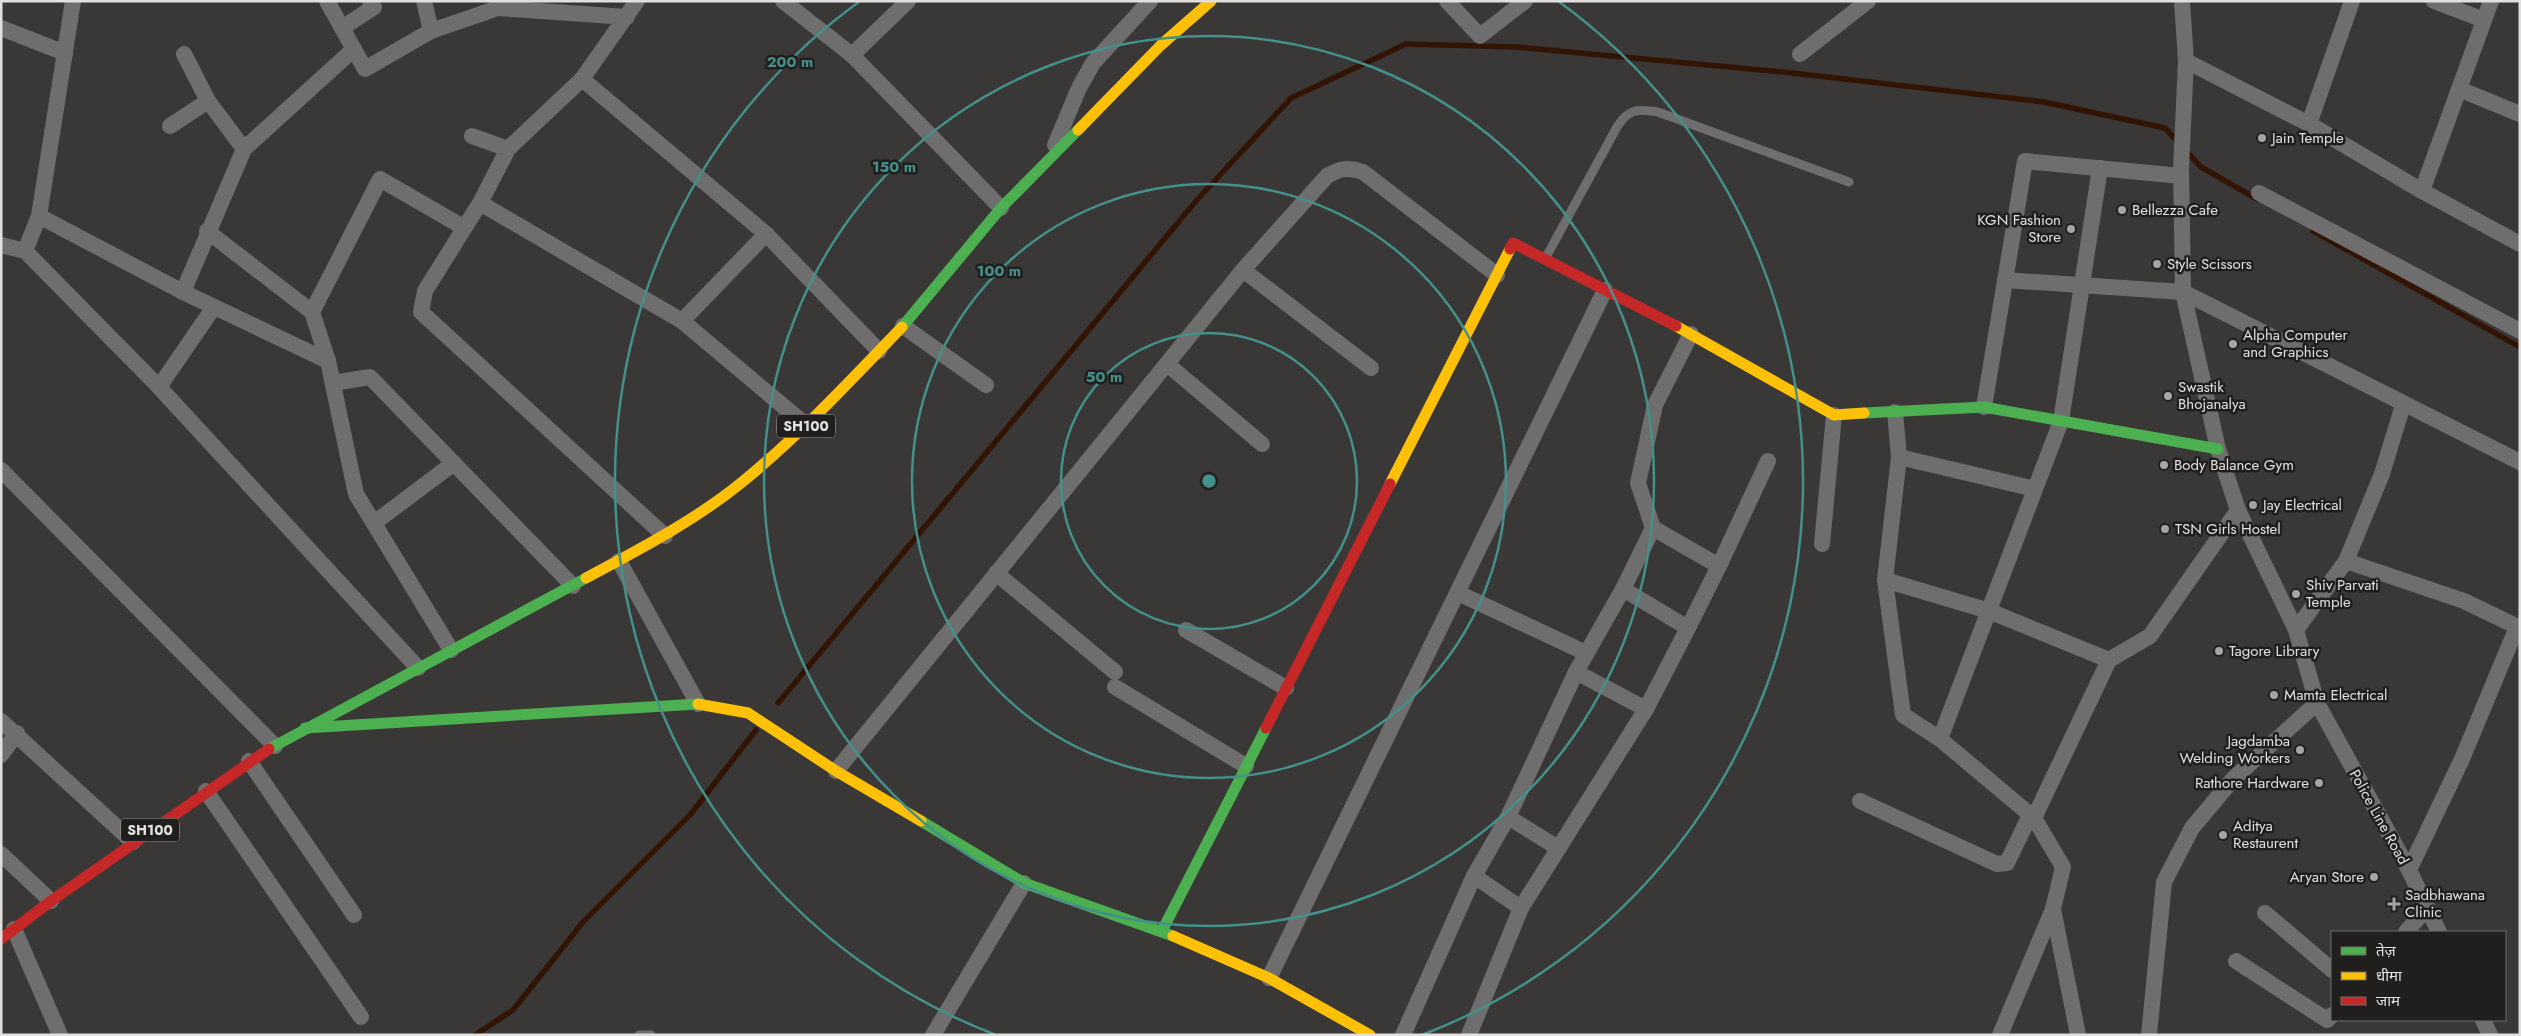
<svg xmlns="http://www.w3.org/2000/svg" width="2521" height="1036" viewBox="0 0 2521 1036" font-family="Jost,'Noto Sans Devanagari',sans-serif">
	<style>
		.lines { fill: none; stroke-linecap: round; stroke-linejoin: round }
		.stream { stroke: #321405; stroke-width: 5.5 }
		.lane { stroke: #6f6e6e; stroke-width: 9 }
		.street { stroke: #6f6e6e; stroke-width: 16 }
		.fast { stroke: #4caf50; stroke-width: 11 }
		.slow { stroke: #ffc107; stroke-width: 11 }
		.jam { stroke: #c62828; stroke-width: 11 }
		.ring { fill: none; stroke: #44908a; stroke-width: 2.5 }
		.poi-dot { fill: #a7a5a4; stroke: #201f1e; stroke-width: 2 }
		.labels { text-anchor: middle; dominant-baseline: central; stroke-width: 5; stroke-linejoin: round; paint-order: stroke }
		.shield { fill: #201f1e; stroke: #a8a6a5; stroke-width: 1 }
		.shield-label { font-size: 14px; font-weight: bold; fill: #e2e0df }
		.poi-label { font-size: 15px; fill: #e2e0df; stroke: #201f1e; text-anchor: start }
		.street-label { font-size: 15px; fill: #e2e0df; stroke: #201f1e }
		.centre { fill: #44908a; stroke: #201f1e; stroke-width: 2.5 }
		.ring-label { font-size: 15px; text-anchor: middle; font-weight: bold; fill: #44908a; stroke: #201f1e; stroke-width: 5; stroke-linejoin: round; paint-order: stroke }
	</style>
	<rect width="100%" height="100%" fill="#393837"/>
	<g class="lines">
		<g class="stream">
			<path d="M2185,150L2201,167L2257,199"/>
			<path d="M2313,231L2520,347"/>
			<path d="M778,703L1196,201L1291,98L1406,44L1517,47L1783,72L2044,102L2165,128L2179,143"/>
			<path d="M475,1035L513,1010L583,922L690,815L756,730"/>
		</g>
		<g class="lane">
			<path d="M1545,259L1617,127C1629,108 1637,109 1658,112L1849,182"/>
			<path d="M639,1035H651"/>
		</g>
		<g class="street">
			<path d="M327,1L365,69L431,31L498,8L627,17"/>
			<path d="M424,1L431,31"/>
			<path d="M637,1L582,79L508,149L480,203L425,291L421,312L665,536"/>
			<path d="M783,1L852,55L1001,208"/>
			<path d="M1447,1L1480,36L1525,1"/>
			<path d="M2182,1L2186,61L2181,168L2183,292L2218,449L2238,510L2296,630L2317,703L2409,870L2439,932"/>
			<path d="M2434,1L2484,20"/>
			<path d="M1,28L65,53"/>
			<path d="M342,28L374,7L370,1"/>
			<path d="M184,54L208,101L244,149L354,49"/>
			<path d="M1800,54L1868,1"/>
			<path d="M852,55L908,1"/>
			<path d="M2186,61L2309,124L2422,191L2520,244"/>
			<path d="M582,79L766,234L879,351"/>
			<path d="M2459,89L2520,114"/>
			<path d="M2309,124L2352,1"/>
			<path d="M170,126L208,101"/>
			<path d="M472,136L508,149"/>
			<path d="M1055,145L1079,88L1093,63L1150,1"/>
			<path d="M2422,191L2491,1"/>
			<path d="M2259,193L2520,331"/>
			<path d="M480,203L682,321L807,426"/>
			<path d="M39,216L183,292L328,361"/>
			<path d="M207,231L312,312"/>
			<path d="M1,245L25,251L159,387L418,668"/>
			<path d="M25,251L39,216L73,1"/>
			<path d="M1243,270L1327,176C1341,168 1348,167 1363,172L1497,275"/>
			<path d="M2005,280L2183,292L2520,462"/>
			<path d="M183,292L244,149"/>
			<path d="M682,321L766,234"/>
			<path d="M903,326L986,385"/>
			<path d="M1691,334L1655,405L1638,483L1653,528L1719,566L1768,461"/>
			<path d="M1167,364L1262,444"/>
			<path d="M333,383L370,377L573,586"/>
			<path d="M159,387L214,307"/>
			<path d="M1984,407L2025,161L2181,176"/>
			<path d="M1895,412L1899,457L1885,580L1903,715L1940,739L2034,818L2063,867L2053,909L2000,1035"/>
			<path d="M1899,457L2035,489"/>
			<path d="M1,470L275,746"/>
			<path d="M374,523L454,463"/>
			<path d="M1653,528L1623,589L1688,628L1719,566"/>
			<path d="M1822,544L1834,415"/>
			<path d="M619,561L698,704"/>
			<path d="M2346,561L2464,601L2520,628"/>
			<path d="M996,573L1115,672"/>
			<path d="M1885,580L1989,611L2109,660"/>
			<path d="M1623,589L1576,672L1646,709L1688,628"/>
			<path d="M1458,593L1586,653"/>
			<path d="M1186,630L1286,688"/>
			<path d="M2296,630L2346,561L2382,474L2403,405"/>
			<path d="M451,650L356,494L328,361L312,312L380,179L463,227"/>
			<path d="M1115,687L1246,766"/>
			<path d="M1,721L133,842"/>
			<path d="M1940,739L2061,421L2100,168"/>
			<path d="M1,755L17,733"/>
			<path d="M249,761L354,915"/>
			<path d="M836,771L1243,270L1371,368"/>
			<path d="M206,791L361,1017"/>
			<path d="M1860,801L1997,864L2007,863L2030,815"/>
			<path d="M1508,817L1474,876L1521,908L1646,709"/>
			<path d="M2034,818L2109,660L2150,636L2238,510"/>
			<path d="M1558,848L1508,817L1576,672"/>
			<path d="M1,854L51,901"/>
			<path d="M2409,870L2462,759L2517,627"/>
			<path d="M2053,909L2078,1035"/>
			<path d="M2265,913L2332,970"/>
			<path d="M14,929L60,1035"/>
			<path d="M2406,932L2427,908"/>
			<path d="M2236,961L2327,1020L2332,1015"/>
			<path d="M1269,978L1605,290"/>
			<path d="M2483,1020L2490,1035"/>
			<path d="M933,1035L1024,883"/>
			<path d="M1403,1035L1474,876"/>
			<path d="M1469,1035L1521,908"/>
			<path d="M2149,1035L2164,882L2192,828L2233,779L2317,703"/>
		</g>
		<g class="fast">
			<path d="M902,327L1001,208L1078,130"/>
			<path d="M1864,413L1984,407L2218,449"/>
			<path d="M305,728L698,704"/>
			<path d="M269,749L586,578"/>
			<path d="M921,821L1024,883L1173,936"/>
			<path d="M1162,931L1266,728"/>
		</g>
		<g class="slow">
			<path d="M1078,130L1161,45L1211,1"/>
			<path d="M1676,326L1834,415L1864,413"/>
			<path d="M1390,484L1510,249"/>
			<path d="M586,578C640,549 694,521 741,483C800,435 850,381 902,327"/>
			<path d="M698,704L748,713L836,771L921,821"/>
			<path d="M1173,936L1269,978L1370,1035"/>
		</g>
		<g class="jam">
			<path d="M1510,249L1513,243L1676,326"/>
			<path d="M1266,728L1390,484"/>
			<path d="M1,939L51,901L269,749"/>
		</g>
	</g>
	<g class="ring">
		<circle cx="1209" cy="481" r="148"/>
		<circle cx="1209" cy="481" r="297"/>
		<circle cx="1209" cy="481" r="445"/>
		<path d="M996 1035A593 593 0 0 1 860 1M1558 1A593 593 0 0 1 1422 1035"/>
	</g>
	<g class="poi-dot">
		<circle cx="2262" cy="138" r="5"/>
		<circle cx="2122" cy="210" r="5"/>
		<circle cx="2071" cy="229" r="5"/>
		<circle cx="2157" cy="264" r="5"/>
		<circle cx="2233" cy="344" r="5"/>
		<circle cx="2168" cy="396" r="5"/>
		<circle cx="2164" cy="465" r="5"/>
		<circle cx="2253" cy="505" r="5"/>
		<circle cx="2165" cy="529" r="5"/>
		<circle cx="2296" cy="594" r="5"/>
		<circle cx="2219" cy="651" r="5"/>
		<circle cx="2274" cy="695" r="5"/>
		<circle cx="2300" cy="750" r="5"/>
		<circle cx="2319" cy="783" r="5"/>
		<circle cx="2223" cy="835" r="5"/>
		<circle cx="2374" cy="877" r="5"/>
		<path d="M2391.5 896.5h5v5h5v5h-5v5h-5v-5h-5v-5h5z"/>
	</g>
	<g class="labels">
		<g class="shield">
			<rect x="777" y="414.5" width="58" height="23" rx="4"/>
			<rect x="121" y="818.5" width="58" height="23" rx="4"/>
		</g>
		<g class="shield-label">
			<text x="806" y="426">SH100</text>
			<text x="150" y="830">SH100</text>
		</g>
		<g class="poi-label">
			<text x="2272" y="138">Jain Temple</text>
			<text x="2132" y="210">Bellezza Cafe</text>
			<text x="2061" y="220" text-anchor="end">KGN Fashion<tspan x="2061" dy="17">Store</tspan></text>
			<text x="2167" y="264">Style Scissors</text>
			<text x="2243" y="335">Alpha Computer<tspan x="2243" dy="17">and Graphics</tspan></text>
			<text x="2178" y="387">Swastik<tspan x="2178" dy="17">Bhojanalya</tspan></text>
			<text x="2174" y="465">Body Balance Gym</text>
			<text x="2263" y="505">Jay Electrical</text>
			<text x="2175" y="529">TSN Girls Hostel</text>
			<text x="2306" y="585">Shiv Parvati<tspan x="2306" dy="17">Temple</tspan></text>
			<text x="2229" y="651">Tagore Library</text>
			<text x="2284" y="695">Mamta Electrical</text>
			<text x="2290" y="741" text-anchor="end">Jagdamba<tspan x="2290" dy="17">Welding Workers</tspan></text>
			<text x="2309" y="783" text-anchor="end">Rathore Hardware</text>
			<text x="2233" y="826">Aditya<tspan x="2233" dy="17">Restaurent</tspan></text>
			<text x="2364" y="877" text-anchor="end">Aryan Store</text>
			<text x="2405" y="895">Sadbhawana<tspan x="2405" dy="17">Clinic</tspan></text>
		</g>
		<g class="street-label">
			<text transform="translate(2379 817) rotate(61)">Police Line Road</text>
		</g>
	</g>
	<circle cx="1209" cy="481" r="8" class="centre"/>
	<g class="ring-label">
		<text x="790" y="67">200 m</text>
		<text x="894" y="172">150 m</text>
		<text x="999" y="276">100 m</text>
		<text x="1104" y="382">50 m</text>
	</g>
	<rect width="2521" height="1036" fill="none" stroke="#e2e0df" stroke-width="5"/>
	<rect x="2331" y="931" width="175" height="90" fill="#201f1e" stroke="#6e6c6b"/>
	<rect x="2341" y="947" width="25" height="8" fill="#4caf50" stroke="#6e6c6b"/>
	<text x="2376" y="956" font-size="15" fill="#e2e0df">तेज़</text>
	<rect x="2341" y="972" width="25" height="8" fill="#ffc107" stroke="#6e6c6b"/>
	<text x="2376" y="981" font-size="15" fill="#e2e0df">धीमा</text>
	<rect x="2341" y="997" width="25" height="8" fill="#c62828" stroke="#6e6c6b"/>
	<text x="2376" y="1006" font-size="15" fill="#e2e0df">जाम</text>
</svg>
